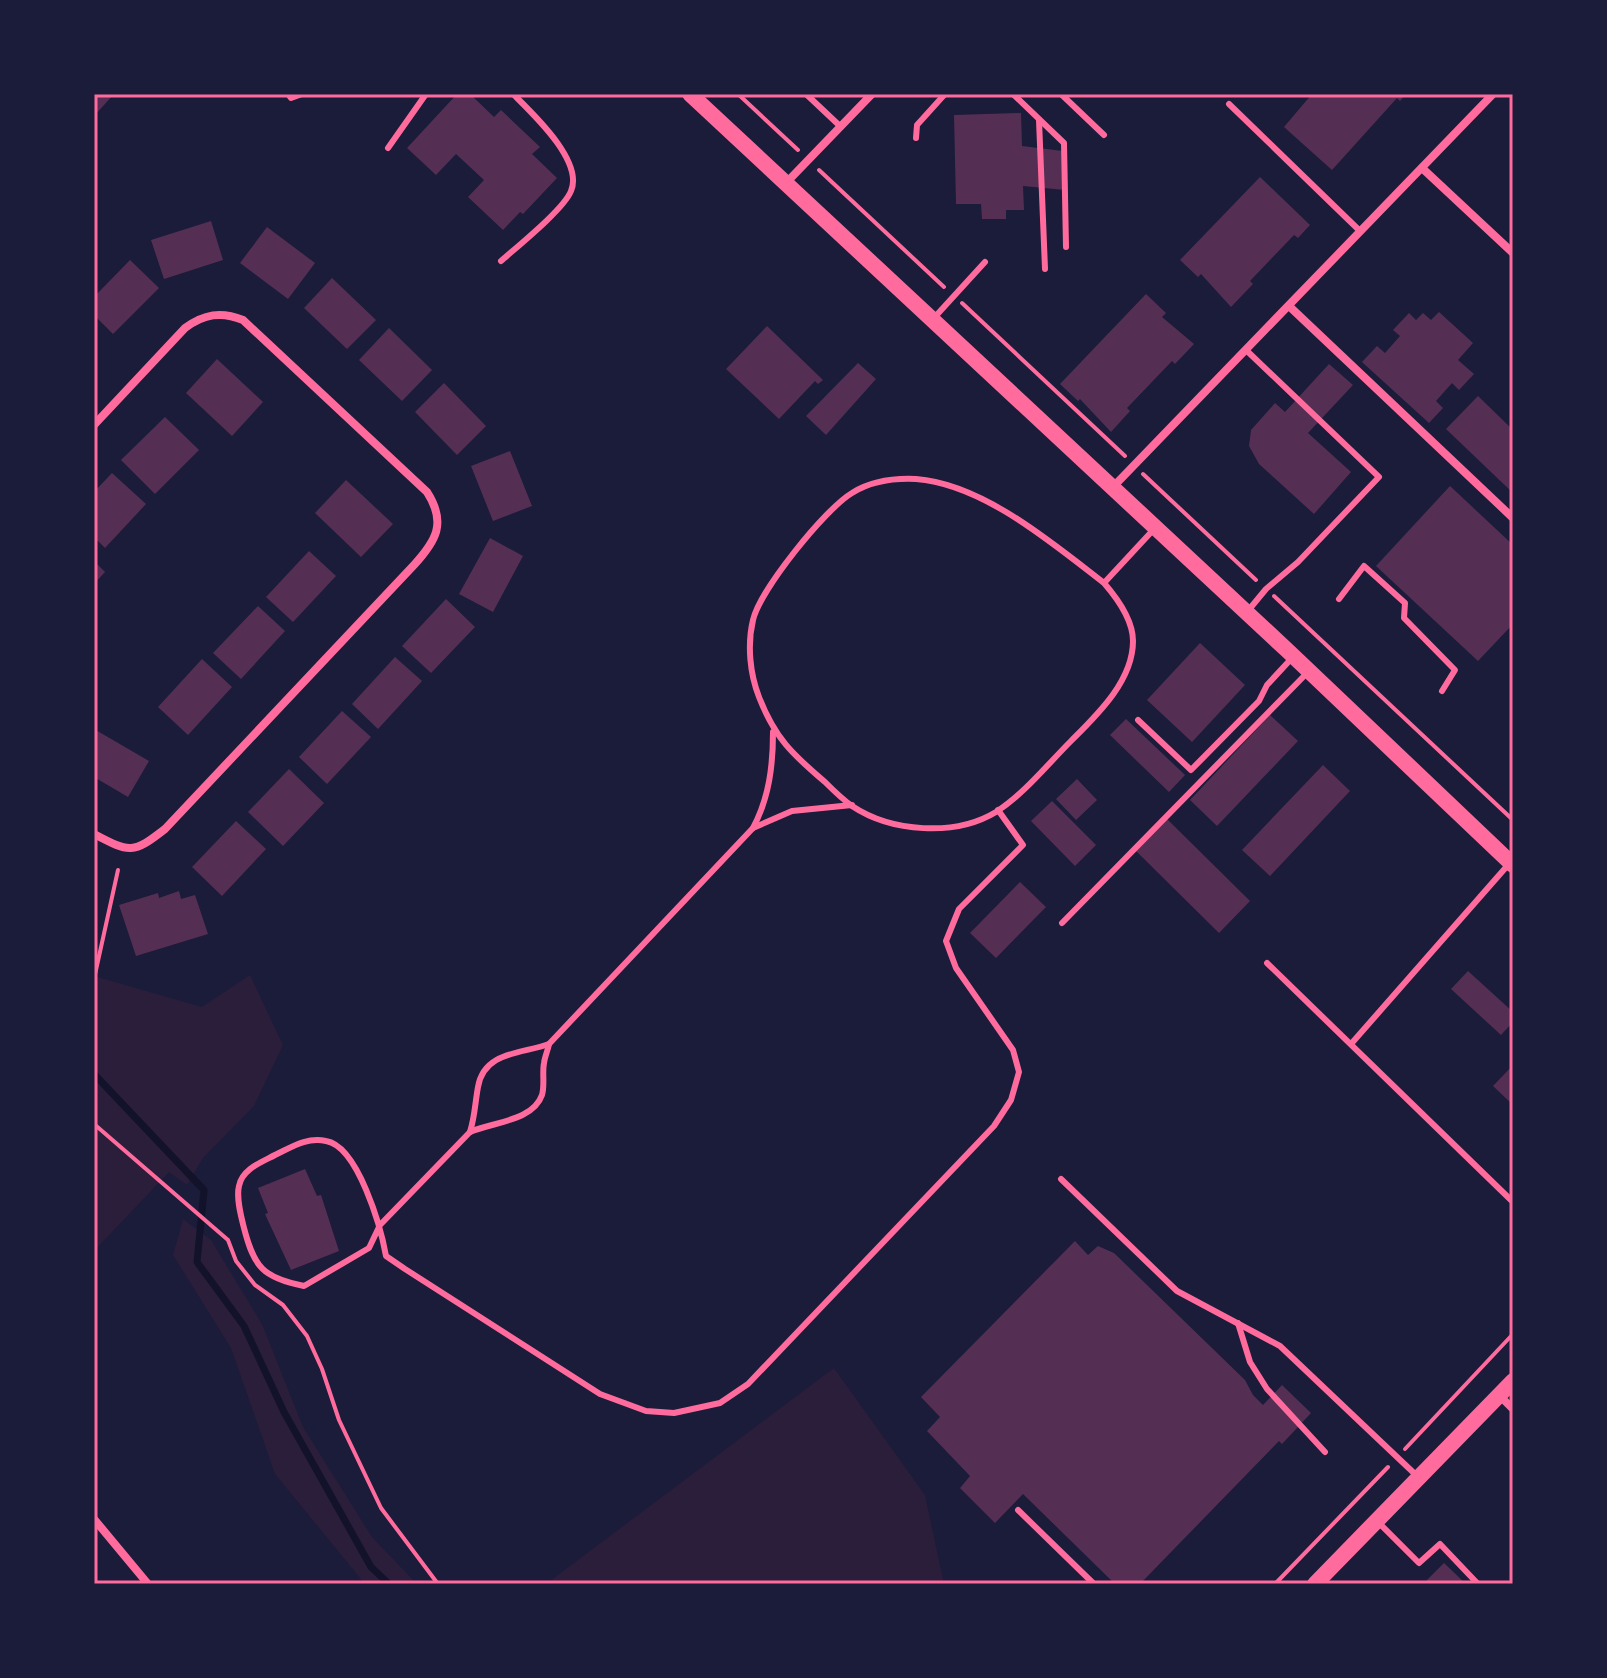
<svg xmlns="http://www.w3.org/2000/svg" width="1607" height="1678" viewBox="0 0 1607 1678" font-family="'Titillium Web',sans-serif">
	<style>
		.green { fill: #2a1e3b }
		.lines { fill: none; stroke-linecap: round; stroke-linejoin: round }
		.stream { stroke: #12122b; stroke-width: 7 }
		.building { fill: #542f53 }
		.path { stroke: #ff6b9d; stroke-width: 4 }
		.service { stroke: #ff6b9d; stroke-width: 6 }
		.minor { stroke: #ff6b9d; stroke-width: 8 }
		.secondary { stroke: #ff6b9d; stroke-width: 16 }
		.neatline { fill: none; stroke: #ff6b9d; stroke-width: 3 }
	</style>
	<rect width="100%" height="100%" fill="#1b1b3a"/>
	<g class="green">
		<path d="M250,975L283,1045L254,1106L203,1158L187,1185L169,1172L94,1251V976L202,1007Z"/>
		<path d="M183,1219L211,1240L262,1324L303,1427L372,1537L417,1584H365L275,1474L231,1348L173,1255Z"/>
		<path d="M834,1368L925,1495L944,1584H546Z"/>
	</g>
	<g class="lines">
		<path class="stream" d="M94,1074L204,1190L197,1262L244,1326L284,1412L371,1567L389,1584"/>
	</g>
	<g class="building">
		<path d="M94,94H114L94,116Z"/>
		<path d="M457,94H470L494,117L501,110L540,147L532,154L557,178L523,214L520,212L503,230L468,197L484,180L456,154L436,175L407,148Z"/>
		<path d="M1312,94H1406L1400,101L1397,98L1332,170L1284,127Z"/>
		<path d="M1021,113L1022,146L1063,151L1065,190L1023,186L1024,210H1006V219H982L981,204H956L954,115Z"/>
		<path d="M1260,177L1310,225L1298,238L1294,235L1250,281L1253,284L1231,307L1201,274L1198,277L1180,260Z"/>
		<path d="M211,221L223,260L164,279L151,240Z"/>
		<path d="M267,227L315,263L288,299L240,263Z"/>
		<path d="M130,260L159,288L113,334L94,315V297Z"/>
		<path d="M332,278L376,320L347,349L304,308Z"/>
		<path d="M1146,294L1166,313L1162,317L1194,344L1175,364L1172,361L1127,408L1130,411L1111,432L1080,399L1078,401L1060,384Z"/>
		<path d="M1439,312L1473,343L1458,360L1474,374L1459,390L1452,383L1436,401L1443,408L1429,423L1362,362L1377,346L1385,353L1400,336L1393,330L1409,313L1416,320L1423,313L1431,320Z"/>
		<path d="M767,326L823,380L818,384L815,381L779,419L726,369Z"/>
		<path d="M389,328L432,370L402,401L359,360Z"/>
		<path d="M217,359L263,402L232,436L186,393Z"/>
		<path d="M858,363L876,379L826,435L806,416Z"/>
		<path d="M1329,364L1353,385L1308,433L1351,472L1314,514L1259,464L1249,446L1251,430L1275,403L1285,412Z"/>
		<path d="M444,383L486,426L457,455L415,412Z"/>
		<path d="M1478,396L1513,430V493L1446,429Z"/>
		<path d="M165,417L199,450L155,494L121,460Z"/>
		<path d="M510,451L532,506L493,521L471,466Z"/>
		<path d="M112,473L146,504L105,548L94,537V492Z"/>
		<path d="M346,480L393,524L361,557L315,513Z"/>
		<path d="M1450,486L1513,545V624L1478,661L1376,566Z"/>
		<path d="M490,538L523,556L493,612L459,594Z"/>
		<path d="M309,551L336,576L293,622L266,597Z"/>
		<path d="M94,561L105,572L94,584Z"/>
		<path d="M446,599L475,627L431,673L402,646Z"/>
		<path d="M258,606L285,631L241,679L213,653Z"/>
		<path d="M1200,643L1245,685L1192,742L1147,700Z"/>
		<path d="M395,657L422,681L378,729L352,704Z"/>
		<path d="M202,659L232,687L188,735L158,707Z"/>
		<path d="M342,711L371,737L327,784L299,757Z"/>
		<path d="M1270,715L1298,741L1217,826L1190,800Z"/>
		<path d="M1126,719L1185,775L1169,792L1110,735Z"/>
		<path d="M94,729L149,761L128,797L94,777Z"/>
		<path d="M1323,765L1350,791L1270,876L1242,850Z"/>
		<path d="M289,769L324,803L283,846L248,812Z"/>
		<path d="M1077,779L1097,800L1076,820L1056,799Z"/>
		<path d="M1052,801L1096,845L1075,866L1031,821Z"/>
		<path d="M1166,818L1250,901L1219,933L1135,850Z"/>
		<path d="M236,821L266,849L222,896L192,867Z"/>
		<path d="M1020,882L1046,907L996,958L970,933Z"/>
		<path d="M179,891L181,899L195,895L208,934L136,956L119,905L158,893L159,898Z"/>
		<path d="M1468,971L1513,1012V1022L1501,1035L1451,989Z"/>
		<path d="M1513,1065V1105L1493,1086Z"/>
		<path d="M305,1169L317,1196L321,1195L339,1251L291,1270L265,1214L268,1213L258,1188Z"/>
		<path d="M1075,1241L1088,1255L1098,1246L1114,1253L1245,1380L1253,1395L1263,1405L1282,1385L1311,1413L1282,1444L1279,1441L1140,1584H1115L1023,1494L995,1523L960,1488L970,1476L927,1431L940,1417L921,1397Z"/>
		<path d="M1444,1563L1466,1584H1423Z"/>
	</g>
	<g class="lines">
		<g class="path">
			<path d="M738,94L798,150"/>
			<path d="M819,170L944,287"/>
			<path d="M962,303L1125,456"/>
			<path d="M1143,474L1256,580"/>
			<path d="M1274,596L1513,820"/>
			<path d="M94,979L118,870"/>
			<path d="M94,1124L228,1240L236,1261L255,1285L283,1305L307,1336L322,1369L339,1420L381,1508L438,1584"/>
			<path d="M1405,1449L1513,1334"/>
			<path d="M1275,1584L1388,1467"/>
		</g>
		<g class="service">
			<path d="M288,94L291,98L302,94"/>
			<path d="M806,94L841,127"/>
			<path d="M1013,94L1064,143L1066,247"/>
			<path d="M1061,94L1104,135"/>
			<path d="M1229,104L1360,231"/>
			<path d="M1039,120L1045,269"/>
			<path d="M916,138L917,125L945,94"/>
			<path d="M388,148L426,94"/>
			<path d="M501,261C518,246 564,209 571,191C584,161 532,113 513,94"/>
			<path d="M933,319L985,262"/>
			<path d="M1246,350L1379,477L1298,562L1266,589L1247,612"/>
			<path d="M1104,583C1052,543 983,484 916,479C893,478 871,481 852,493C825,509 760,590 753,620C747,645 750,674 759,697C775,738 792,754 825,782C833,790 842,799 852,806C891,832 955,837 996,812C1024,794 1047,765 1071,741C1097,715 1133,681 1133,641C1133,620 1117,598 1104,583L1155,528"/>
			<path d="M1339,599L1364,566L1405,603L1404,618L1455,670L1442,691"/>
			<path d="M1138,720L1191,770L1259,701L1267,685L1292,658"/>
			<path d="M852,805L792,811L753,828L549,1044C548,1050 545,1056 544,1063C542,1073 545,1085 542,1095C533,1121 493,1122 470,1132L380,1225L369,1248L304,1286C263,1278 254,1267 244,1228C241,1216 236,1198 239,1186C242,1169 262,1162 275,1155C292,1147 306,1137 326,1141C358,1146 381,1228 386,1256L405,1269L600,1394L646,1411L674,1413L720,1403L748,1384L994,1126L1011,1100L1019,1072L1013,1050L956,968L946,941L959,909L1023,845L998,810"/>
			<path d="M753,828C769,798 773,766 773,732"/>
			<path d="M1062,923L1308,672"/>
			<path d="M1267,963L1513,1202"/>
			<path d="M1351,1044L1508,865"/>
			<path d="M470,1132C475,1116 475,1103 478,1087C484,1051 522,1054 549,1044"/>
			<path d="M1061,1179L1177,1291L1280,1346L1416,1475"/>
			<path d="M1238,1323L1250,1362L1267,1389L1325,1452"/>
			<path d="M1018,1510L1094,1584"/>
			<path d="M1377,1521L1419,1563L1440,1544L1478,1584"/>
		</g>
		<g class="minor">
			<path d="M1422,168L1513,253"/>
			<path d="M786,183L872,94"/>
			<path d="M1289,306L1513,518"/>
			<path d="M94,425L185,328C204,314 221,311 243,320L427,492C447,523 436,541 414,565L165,829C133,854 130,853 94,834"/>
			<path d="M1113,487L1493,94"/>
			<path d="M1500,1396L1513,1409"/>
			<path d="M94,1519L148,1584"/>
		</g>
		<g class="secondary">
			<path d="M690,94L1288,651L1513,865"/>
			<path d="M1315,1584L1513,1381"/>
		</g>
	</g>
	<rect width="1607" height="1678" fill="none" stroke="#1b1b3a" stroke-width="192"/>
	<rect x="96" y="96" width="1415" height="1486" class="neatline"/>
</svg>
